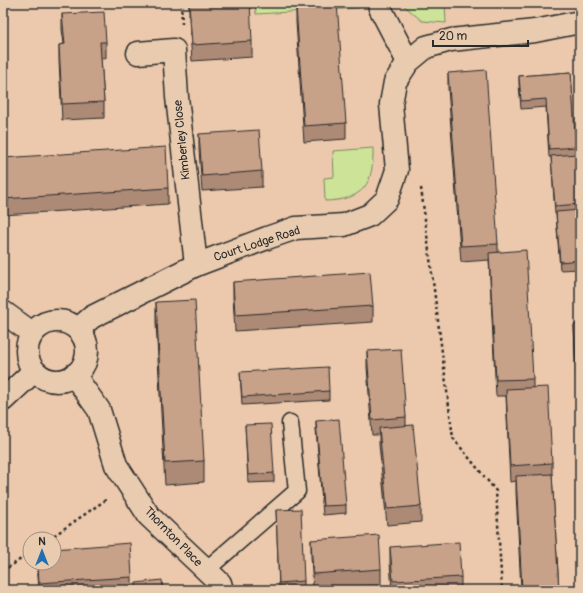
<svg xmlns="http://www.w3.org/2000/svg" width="583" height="593" viewBox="0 0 583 593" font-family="Pangolin,sans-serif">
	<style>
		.green { fill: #cce398; stroke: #7c8762 }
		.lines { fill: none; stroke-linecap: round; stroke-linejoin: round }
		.service-casing { stroke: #2b2b2b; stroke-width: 19 }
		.minor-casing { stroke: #2b2b2b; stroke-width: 25 }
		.path { stroke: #2b2b2b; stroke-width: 2.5; stroke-dasharray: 3 3; stroke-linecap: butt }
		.service { stroke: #e9ccb0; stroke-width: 16 }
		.minor { stroke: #e9ccb0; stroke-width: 22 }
		.wall { fill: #ac8a76; stroke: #2b2b2b }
		.building { fill: #c8a189; stroke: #2b2b2b }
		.labels { text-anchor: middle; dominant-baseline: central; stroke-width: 3; stroke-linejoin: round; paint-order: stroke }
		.street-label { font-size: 12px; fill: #2b2b2b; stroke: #e9ccb0 }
	</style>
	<rect width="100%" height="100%" fill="#ecc9ac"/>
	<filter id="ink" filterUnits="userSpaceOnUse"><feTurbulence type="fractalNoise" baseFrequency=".025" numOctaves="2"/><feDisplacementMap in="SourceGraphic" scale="8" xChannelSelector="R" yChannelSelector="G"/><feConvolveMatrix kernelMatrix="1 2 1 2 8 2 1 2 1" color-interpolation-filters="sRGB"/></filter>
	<g filter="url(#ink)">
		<g class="green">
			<path d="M255,3H358L359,8L256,14Z"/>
			<path d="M401,3H445L446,23L422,21Z"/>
			<path d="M373,148C374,185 363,200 325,201L324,178L334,177L333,151Z"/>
		</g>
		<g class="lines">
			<g class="service-casing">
				<path id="service" d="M206,570L297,491L290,423"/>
			</g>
			<g class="minor-casing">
				<g id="minor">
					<path d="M379,3L380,8L408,62"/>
					<path d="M138,53L174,50L177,97L196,265"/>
					<path d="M3,312L32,333"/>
					<circle cx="57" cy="351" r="30"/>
					<path d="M78,329L92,317L196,265L267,238L296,228L344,225L370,215L387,199L397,170L391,104L395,82L408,62L426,47L451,40L535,31L580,22"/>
					<path d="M74,375L99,410L116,465L149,516L220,583L222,590"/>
					<path d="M3,400L34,371"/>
				</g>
			</g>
			<g class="path">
				<path d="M181,3L182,24"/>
				<path d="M421,188L453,438L496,491L502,590"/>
				<path d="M49,539L107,499"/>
				<path d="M3,571L30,553"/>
			</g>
			<use href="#service" class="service"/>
			<use href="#minor" class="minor"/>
		</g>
		<g class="wall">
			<path d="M189,4L252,41V57L192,61L189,19Z"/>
			<path d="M296,6L346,123V139L304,142L296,22Z"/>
			<path d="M62,14L106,42V58H101L104,102V118L62,120L59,60V45L64,44L62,30Z"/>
			<path d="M571,72L576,154L580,197V269L560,270L556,214H555L551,157H549L546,107L521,109L519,84V76Z"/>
			<path d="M448,73L498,244V252L533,379V388L552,463V474L559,590H521L516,492V481L510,482L506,396H496L489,260L461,262L448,88Z"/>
			<path d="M199,134L262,171V187L202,191L199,150Z"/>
			<path d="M3,158L168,188V204L3,215Z"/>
			<path d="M233,282L373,306V322L235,331L233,297Z"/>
			<path d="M156,302L204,461V482L165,485L156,323Z"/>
			<path d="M580,324V396H577L574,325Z"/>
			<path d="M367,351L406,417V426L421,506V522L387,525L379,444V435H372L367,367Z"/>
			<path d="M240,372L329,391V400L242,405Z"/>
			<path d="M316,421L346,505V513L323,515L316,429Z"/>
			<path d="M245,425L274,473V482L248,483Z"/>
			<path d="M276,510L304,581V590H279Z"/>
			<path d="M311,540L381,569V585L313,590L311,556Z"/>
			<path d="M390,547L461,577V590H392L390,563Z"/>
			<path d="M37,563H54L132,577V590H39Z"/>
		</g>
		<g class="building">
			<path d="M200,3H250L252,41L192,45L189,4Z"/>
			<path d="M337,3L346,123L304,126L296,6Z"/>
			<path d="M104,12L106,42H100L104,102L62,104L59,45L65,44L62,14Z"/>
			<path d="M486,70L498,244L461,246L448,73Z"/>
			<path d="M571,72L576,147L549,149L546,99L521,101L519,76Z"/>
			<path d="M259,130L262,171L202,176L199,134Z"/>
			<path d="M166,147L168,188L3,199V158Z"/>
			<path d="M577,154L580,204L555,206L551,156Z"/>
			<path d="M580,210V260L560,262L556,212Z"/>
			<path d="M526,250L533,379L496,380L489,253Z"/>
			<path d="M370,272L373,306L235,315L233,282Z"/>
			<path d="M195,300L204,461L165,463L156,302Z"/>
			<path d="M580,324V388H577L574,325Z"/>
			<path d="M401,349L406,417L372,420L367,351Z"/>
			<path d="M328,367L329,391L242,397L240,372Z"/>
			<path d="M548,387L552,463L510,466L506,389Z"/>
			<path d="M339,419L346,505L323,506L316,421Z"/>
			<path d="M271,424L274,473L248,475L245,425Z"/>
			<path d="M413,425L421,506L387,509L379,428Z"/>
			<path d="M552,474L559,590H522L516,476Z"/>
			<path d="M301,509L304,581L279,583L276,510Z"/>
			<path d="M379,535L381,569L313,574L311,540Z"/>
			<path d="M459,542L461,577L393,581L390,547Z"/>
			<path d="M130,543L132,577L39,583L38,563H54V549Z"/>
			<path d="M162,580L163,590H136V583Z"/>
		</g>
	</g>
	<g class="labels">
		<g class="street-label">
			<text transform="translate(182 140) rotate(-96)">Kimberley Close</text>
			<text transform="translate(257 244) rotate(-18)">Court Lodge Road</text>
			<text transform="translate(173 537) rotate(46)">Thornton Place</text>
		</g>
	</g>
	<rect width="583" height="593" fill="none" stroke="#e9ccb0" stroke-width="16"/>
	<rect x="8" y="8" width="567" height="577" fill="none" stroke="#2b2b2b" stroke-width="1.5" filter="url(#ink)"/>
	<g transform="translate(42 551)"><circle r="19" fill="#e9ccb0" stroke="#9d8c7b"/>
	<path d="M0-3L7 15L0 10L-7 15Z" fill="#1f6fb2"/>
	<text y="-6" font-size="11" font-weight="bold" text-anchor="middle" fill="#2b2b2b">N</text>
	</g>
	<path d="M433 40v6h95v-6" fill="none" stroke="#2b2b2b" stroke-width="2"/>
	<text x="439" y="40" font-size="12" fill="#2b2b2b" stroke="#e9ccb0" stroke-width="3" paint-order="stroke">20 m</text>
</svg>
